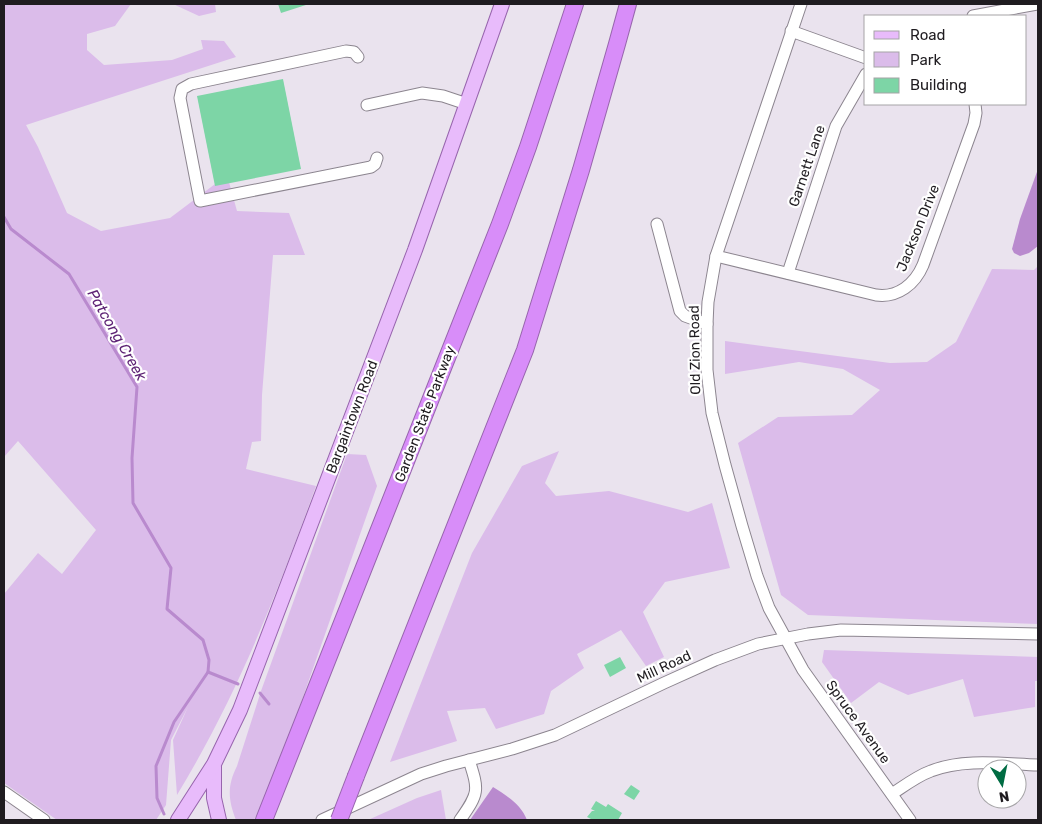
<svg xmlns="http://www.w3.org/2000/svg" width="1042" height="824" viewBox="0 0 1042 824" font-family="Rubik,sans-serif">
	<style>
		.green { fill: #dbbcea }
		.water { fill: #b98ace }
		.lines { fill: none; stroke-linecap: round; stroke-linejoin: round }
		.stream { stroke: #b98ace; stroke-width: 3 }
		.building { fill: #7dd5a6 }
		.minor-casing { stroke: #8c858f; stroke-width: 13 }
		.major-casing { stroke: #9765ad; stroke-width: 16 }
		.highway-casing { stroke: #9765ad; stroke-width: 18 }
		.minor { stroke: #fff; stroke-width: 11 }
		.major { stroke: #e8bbfb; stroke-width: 14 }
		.highway { stroke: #d88df9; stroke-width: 16 }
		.highway-bridge-casing { stroke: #9765ad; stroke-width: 18; stroke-linecap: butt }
		.highway-bridge { stroke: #d88df9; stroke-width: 16 }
		.labels { text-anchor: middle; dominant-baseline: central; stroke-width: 4.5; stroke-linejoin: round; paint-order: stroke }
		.street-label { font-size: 14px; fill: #1f1c20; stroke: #fff }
		.water-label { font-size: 15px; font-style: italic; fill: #5e2375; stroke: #fff }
	</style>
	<rect width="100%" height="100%" fill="#eae3ee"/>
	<g class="green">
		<path d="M4,4H131L115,26L87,34V50L104,65L172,60L203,49L201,40L224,41L236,57L26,125L38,147L67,213L101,231L170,218L227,175L237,211L289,213L305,255H273L262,395L261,441L252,442L246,469L316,486C277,594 237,696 177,795L173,740L188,707L171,740L166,805L156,820H57L4,783V594L38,553L62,574L96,530L18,441L4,457Z"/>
		<path d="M173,4H215L216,12L199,16Z"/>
		<path d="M1038,266V624L808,615L781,595L738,443L778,417L852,415L880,390L843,369L799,362L725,374V341L890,363L927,362L956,342L992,269L1034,270Z"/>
		<path d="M559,451L545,483L556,496L609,491L688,512L712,503L730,568L665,582L643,612L664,657L646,666L621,630L577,654L584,668L551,691L544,714L496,729L485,708L447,711L457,741L390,762L472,553L522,466Z"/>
		<path d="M347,454L366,455L377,486L289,737L269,790L254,820H236C228,799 227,786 237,766L261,691Z"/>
		<path d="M824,650L1038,657V681H1035V707L974,717L963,679L908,695L879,682L851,703L822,662Z"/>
		<path d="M441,790L446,820H368L417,798Z"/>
	</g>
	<g class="water">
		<path d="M1038,169V246L1029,253L1020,256L1014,253L1012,249L1020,219Z"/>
		<path d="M493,787C507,796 521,804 527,820H470Z"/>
	</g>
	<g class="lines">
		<g class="stream">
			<path d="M4,217L11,229L69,274L137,387L132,458L133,503L171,568L167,609L203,640L209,660L208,672L174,722L156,766L157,798L164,814"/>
			<path d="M208,672L238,684"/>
			<path d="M260,693L269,704"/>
		</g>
	</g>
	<g class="building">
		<path d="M278,4H309L281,13Z"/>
		<path d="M283,79L301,169L215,186L197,96Z"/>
		<path d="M620,657L626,668L610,677L604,665Z"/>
		<path d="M631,785L640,791L634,800L624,794Z"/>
		<path d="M596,801L606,807L608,804L622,813L618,820L591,819L587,817L592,811H595L591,809Z"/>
	</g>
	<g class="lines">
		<g class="minor-casing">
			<g id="minor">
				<path d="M801,4L716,256L708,302L707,324V370L712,413L725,465L742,526L757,576L769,608L803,670L910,820"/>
				<path d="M973,16L1037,4"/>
				<path d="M791,31L866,58"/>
				<path d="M358,57L354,52L346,51L191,84L182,89L180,98L200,201L371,167L375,164L377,158"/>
				<path d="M367,105L422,93L443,96L467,104"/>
				<path d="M657,224L680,311L685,316L707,324"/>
				<path d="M716,256L876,295C898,298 915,284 923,265L974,124L976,113L975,104"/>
				<path d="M788,273L836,126L866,74"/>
				<path d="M4,792L44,820"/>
				<path d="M892,794C904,786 917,776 931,771C964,758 1004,764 1038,765"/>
				<path d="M322,820L421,774L446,766L512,749L555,735L664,683L715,660L758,644L808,634L841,630L1038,634"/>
				<path d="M460,820C479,793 479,791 469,760"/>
			</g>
		</g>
		<g class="major-casing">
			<g id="major">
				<path d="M214,767V798L219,820"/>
				<path d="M178,820L214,764L240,710L415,250L502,4"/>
			</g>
		</g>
		<g class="highway-casing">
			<g id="highway">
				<path d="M356,776L525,350L581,170L617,44L628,4"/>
				<path d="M264,820L500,224L528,147L575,4"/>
			</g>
		</g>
		<use href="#minor" class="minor"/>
		<use href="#major" class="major"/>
		<use href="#highway" class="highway"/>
		<g class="highway-bridge-casing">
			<path id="highway-bridge" d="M339,820L356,776"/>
		</g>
		<use href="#highway-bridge" class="highway-bridge"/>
	</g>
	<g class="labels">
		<g class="street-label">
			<text transform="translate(807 166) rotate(-71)">Garnett Lane</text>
			<text transform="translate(918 228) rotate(-68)">Jackson Drive</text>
			<text transform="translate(695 350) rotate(-91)">Old Zion Road</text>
			<text transform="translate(425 414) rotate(-69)">Garden State Parkway</text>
			<text transform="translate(352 417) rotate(-69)">Bargaintown Road</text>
			<text transform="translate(664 667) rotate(-25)">Mill Road</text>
			<text transform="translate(858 722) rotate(54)">Spruce Avenue</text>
		</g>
		<g class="water-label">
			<text transform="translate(117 335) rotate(60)">Patcong Creek</text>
		</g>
	</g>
	<rect width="1042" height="824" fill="none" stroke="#1f1c20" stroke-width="10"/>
	<rect x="864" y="15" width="162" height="90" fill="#ffffff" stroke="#a5a4a6"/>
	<rect x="874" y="31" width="25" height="8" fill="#e8bbfb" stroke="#a5a4a6"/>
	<text x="910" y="40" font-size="15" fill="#1f1c20">Road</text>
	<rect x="874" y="52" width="25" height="15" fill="#dbbcea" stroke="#a5a4a6"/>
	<text x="910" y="65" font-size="15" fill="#1f1c20">Park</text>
	<rect x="874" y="78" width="25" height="15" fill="#7dd5a6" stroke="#a5a4a6"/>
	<text x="910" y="90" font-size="15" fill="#1f1c20">Building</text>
	<g transform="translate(1002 784) rotate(170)"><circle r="24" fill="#ffffff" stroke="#a5a4a6"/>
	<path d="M0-4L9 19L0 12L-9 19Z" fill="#006c43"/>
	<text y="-8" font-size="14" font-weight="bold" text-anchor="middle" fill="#1f1c20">N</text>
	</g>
</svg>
